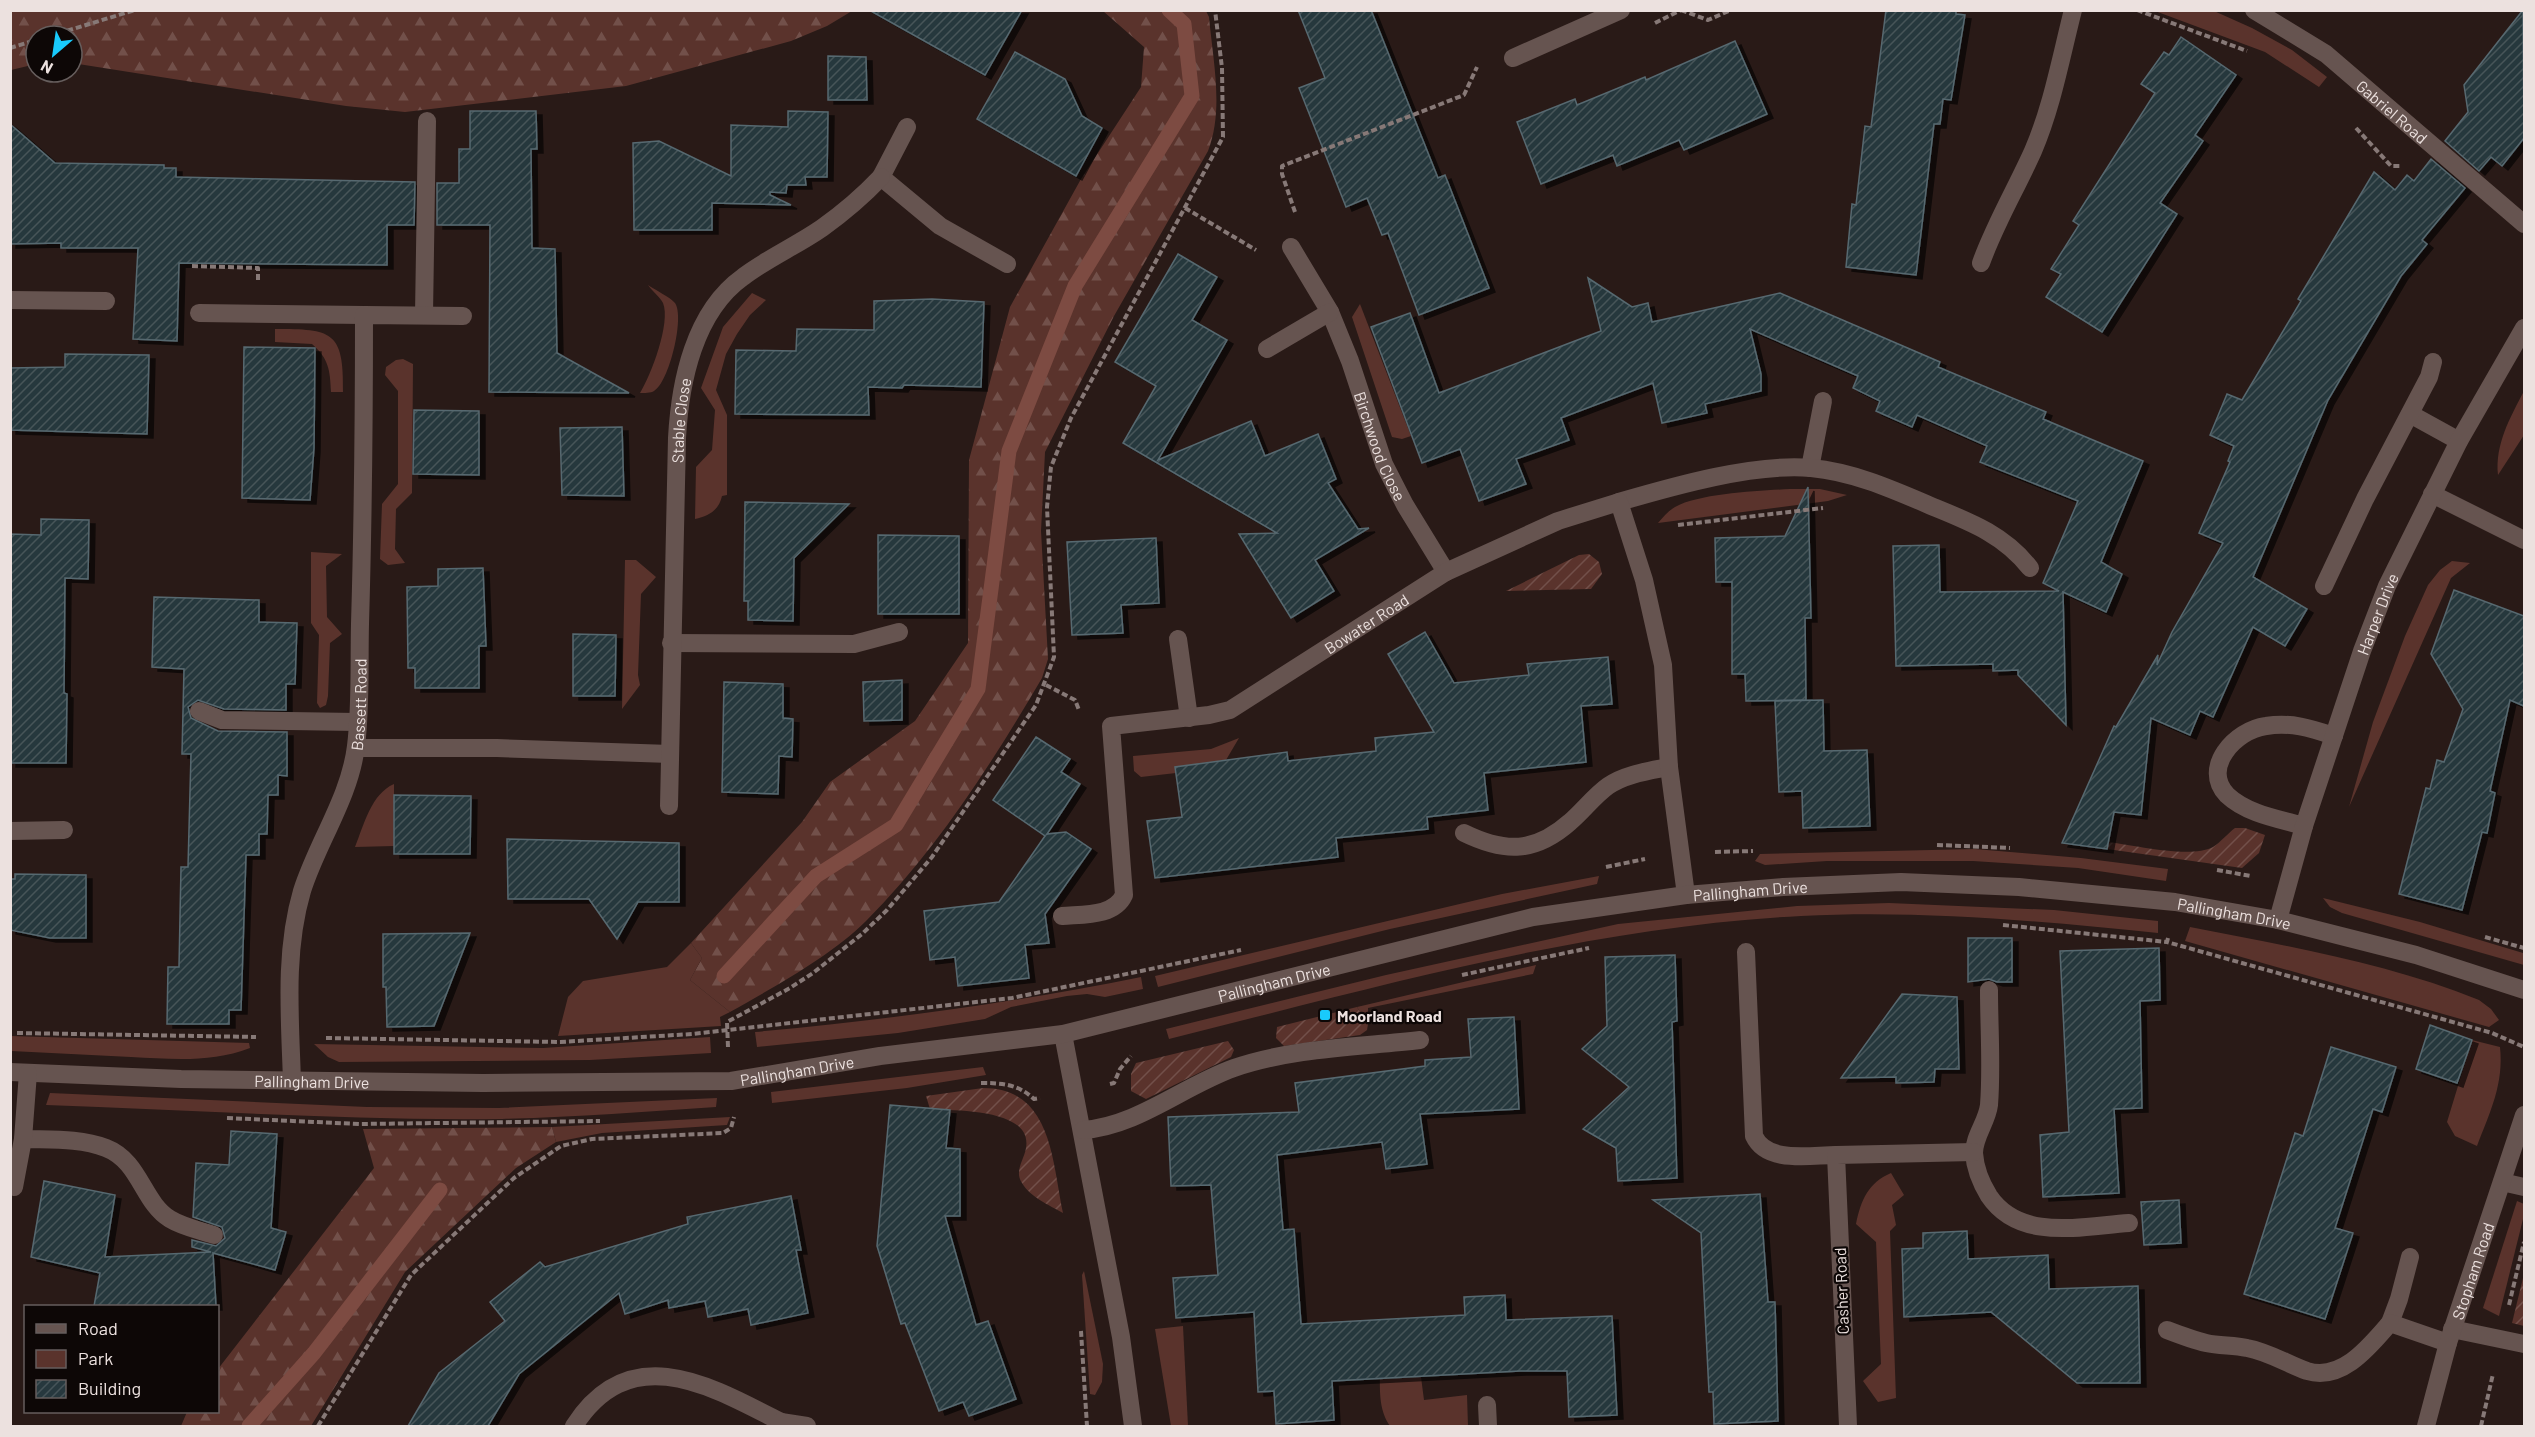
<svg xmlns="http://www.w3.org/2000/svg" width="2535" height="1437" viewBox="0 0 2535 1437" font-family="Barlow,sans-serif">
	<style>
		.green { fill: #5a332c }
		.forest { fill: url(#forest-firs) }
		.garden { fill: url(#garden-furrows) }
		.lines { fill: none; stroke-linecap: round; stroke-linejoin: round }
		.stream { stroke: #7d4b42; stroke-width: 15 }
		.building { fill: url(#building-hatch); stroke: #576970; stroke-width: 1.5; filter: url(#shadow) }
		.path { stroke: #877977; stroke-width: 4; stroke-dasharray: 6 3; stroke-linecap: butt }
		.minor { stroke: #665450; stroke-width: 18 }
		.poi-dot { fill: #19cafc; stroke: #0d0706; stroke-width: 2 }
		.labels { text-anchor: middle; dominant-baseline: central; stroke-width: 4.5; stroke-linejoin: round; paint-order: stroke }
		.street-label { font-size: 16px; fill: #ece1df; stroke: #0d0706 }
		.poi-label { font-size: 16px; font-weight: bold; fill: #ece1df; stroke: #0d0706; text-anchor: start }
	</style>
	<defs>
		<pattern id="forest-firs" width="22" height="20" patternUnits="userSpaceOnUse" patternTransform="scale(1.5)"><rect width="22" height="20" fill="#5a332c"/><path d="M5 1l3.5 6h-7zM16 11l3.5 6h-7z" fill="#72504a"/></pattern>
		<pattern id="garden-furrows" width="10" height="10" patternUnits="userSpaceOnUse" patternTransform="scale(1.5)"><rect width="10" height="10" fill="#5a332c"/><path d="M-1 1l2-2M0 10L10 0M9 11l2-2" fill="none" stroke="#72504a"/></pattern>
		<pattern id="building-hatch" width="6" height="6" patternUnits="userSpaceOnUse" patternTransform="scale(1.5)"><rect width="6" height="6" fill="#27383e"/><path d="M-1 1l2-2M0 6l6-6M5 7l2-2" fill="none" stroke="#465459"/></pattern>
		<filter id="shadow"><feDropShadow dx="6" dy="4" stdDeviation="0" flood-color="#0009"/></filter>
	</defs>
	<rect width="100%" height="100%" fill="#291a17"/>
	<g class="green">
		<path d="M2155,11H2214L2252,28L2292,50L2327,77L2319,87L2265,52Z"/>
		<path d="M648,285C655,290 670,297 675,303C685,317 669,383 654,391C651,393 644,393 640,393C651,375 671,323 663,303C660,297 652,291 648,285Z"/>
		<path d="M752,293L766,300L750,315L737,334L726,354L716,390L727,415V495L722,496C719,510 709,516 695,519L696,467L712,450L715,410L701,388L723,327Z"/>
		<path d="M1360,304L1411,436L1402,439L1392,437L1352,317Z"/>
		<path d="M275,329C332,329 344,331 343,392H331C330,370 329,359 312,344L275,342Z"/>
		<path d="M403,359L413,364L412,493L396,509L395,549L405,563L388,565L380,559L382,504L398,484V391L385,375L386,367L396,360Z"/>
		<path d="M2524,391V435L2498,475C2495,444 2510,418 2524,391Z"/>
		<path d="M1790,489H1820L1847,495L1828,501L1658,523C1663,517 1668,511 1675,507C1701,493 1760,491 1790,489Z"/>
		<path d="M311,552L342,554L326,566L327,617L342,634L330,643L328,696L326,705L320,708L317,703L319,635L311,623Z"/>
		<path d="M625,560H636L656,577L641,594L638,675L640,685L622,709Z"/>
		<path d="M2452,561L2470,563L2451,578L2349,807L2373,722L2405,636L2428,585L2440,570Z"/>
		<path d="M1239,738L1226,760L1175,767L1176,773L1141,777L1134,771L1133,756L1211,749Z"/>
		<path d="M394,784V846L355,847C364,825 371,794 394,784Z"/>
		<path d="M1975,849L2081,858L2168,869L2166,881L2078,868L1973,861H1827L1765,865L1755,861L1760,854Z"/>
		<path d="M1599,876L1597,884L1390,929L1158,987L1155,976L1502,894Z"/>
		<path d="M2323,898L2420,922L2523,953L2524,965L2342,913L2330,907Z"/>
		<path d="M1889,903L2054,910L2158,921V933C2039,921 1921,910 1801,916C1586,927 1377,987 1169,1039L1166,1029L1386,975L1618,924L1797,906Z"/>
		<path d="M2190,927C2287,946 2387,963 2479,1000L2491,1009L2499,1020L2489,1027L2185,941Z"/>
		<path d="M691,943L702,958L690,980L730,1012L720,1017L721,1026L558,1036L568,997L583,981L667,967Z"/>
		<path d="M1536,965L1533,974L1368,1008V1024L1357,1007Z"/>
		<path d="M1141,977L1143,989L1105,997L1087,994L1067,996L1011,1007L985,1019L898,1033L757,1047L755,1032C885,1020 1013,1003 1141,977Z"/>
		<path d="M11,1036L249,1043L250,1048C211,1063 172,1059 131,1057C91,1055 51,1053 11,1051Z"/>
		<path d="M710,1037L711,1053L590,1060L339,1062L328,1057L314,1044L543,1048Z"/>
		<path d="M2472,1040L2500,1047C2504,1084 2490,1112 2477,1146L2455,1136L2447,1122Z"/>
		<path d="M983,1067L986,1075L907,1088L772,1103L771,1092Z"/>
		<path d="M50,1093L367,1107L499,1108L717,1098L716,1107C645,1112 573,1117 502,1119C350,1121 198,1110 46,1105Z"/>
		<path d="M730,1117L727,1125L602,1133L556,1142L552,1127Z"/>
		<path d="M1891,1173L1904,1195L1892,1205L1896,1225L1890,1231L1896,1398L1878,1402L1863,1381L1881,1364L1876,1242L1856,1224C1861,1200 1868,1183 1891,1173Z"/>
		<path d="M2517,1201L2524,1204V1215L2499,1316L2483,1308Z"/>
		<path d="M1084,1271L1103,1364L1102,1382L1095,1395L1090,1394L1082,1275Z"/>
		<path d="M1183,1326L1188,1426H1171L1155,1329Z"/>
		<path d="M1380,1367H1386L1387,1379L1421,1377L1424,1400L1467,1395L1468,1426H1390C1378,1409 1380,1388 1380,1367Z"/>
	</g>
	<g class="forest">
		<path d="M11,10H852V11L827,26L791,41L626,86L405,112L346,106L72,63V36H36V64L11,70Z"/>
		<path d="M1103,11H1206L1209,17C1213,61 1224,110 1208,151L1114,316L1045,452L1041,531L1048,659L1042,678C992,763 936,851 866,921C831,956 774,987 730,1012L690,980L702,958L691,943L802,822L830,782L915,721L968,643L969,460L1010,307L1081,179L1141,87L1144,47Z"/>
		<path d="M552,1127L556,1142L516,1168L405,1272L311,1426H181L187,1412H218V1369L374,1168L363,1129Z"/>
	</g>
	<g class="garden">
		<path d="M1589,554L1599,562L1602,574L1591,589L1506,591L1579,555Z"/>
		<path d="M2235,828H2245L2265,835L2259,853L2242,868L2107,849L2108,842C2134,845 2190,859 2213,847C2221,842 2228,833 2235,828Z"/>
		<path d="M1357,1007L1368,1024L1367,1030L1360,1035L1284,1046L1276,1038L1277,1027Z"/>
		<path d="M1228,1041L1234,1050L1231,1057L1146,1099L1131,1091V1074L1136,1063Z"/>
		<path d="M983,1088C1052,1088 1052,1161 1063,1213C1049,1205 1030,1197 1022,1183C1014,1171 1024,1160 1026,1148C1033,1108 954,1111 930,1109L926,1096Z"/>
		<path d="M2524,1274V1326L2512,1323Z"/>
	</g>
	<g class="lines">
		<g class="stream">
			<path d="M724,976L816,876L896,825L978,689L1009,451L1075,286L1192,96L1184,24L1169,10"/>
			<path d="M249,1426L314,1353L440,1190"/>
		</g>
	</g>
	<g class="building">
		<path d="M869,10H1022L985,75Z"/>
		<path d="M1298,10H1371L1438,178L1445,175L1489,288L1419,315L1388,233L1382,235L1367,198L1346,207L1299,88L1325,78Z"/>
		<path d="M1886,10H1956V14L1965,15L1951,100L1943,99L1940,124H1934L1916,275L1846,267L1852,204L1856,205L1865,126L1871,127Z"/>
		<path d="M2523,10L2524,138L2502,166L2491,157L2479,171L2445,141L2468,112L2464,85Z"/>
		<path d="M2181,37L2236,75L2195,135L2203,141L2160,203L2177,214L2102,332L2046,297L2061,274L2051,269L2079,225L2073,221L2155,93L2141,84L2164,52L2169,55Z"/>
		<path d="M1735,41L1767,114L1684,150L1679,140L1617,166L1613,155L1541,184L1517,122L1575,99L1577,105L1645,77L1646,80Z"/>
		<path d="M1015,52L1065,79L1082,116L1102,128L1076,176L977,119Z"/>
		<path d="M828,56L866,57L867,100H828Z"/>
		<path d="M470,111H536L537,149H531L532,248L555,249L557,353L629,393L489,392L490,225H437V183H459V149H470Z"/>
		<path d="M788,111L828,112L827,177H805L806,185H787L786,193L770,192V195L791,205L712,203V230H634L633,143L659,141L731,176V125L788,127Z"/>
		<path d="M10,124L55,163L164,165V168H176V177L415,182L414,225H387V265L179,263L177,341L133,339L138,248H61V243L10,244Z"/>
		<path d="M2431,159L2465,188L2422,240L2427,244L2401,276L2328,400L2253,577L2307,609L2285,646L2253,627L2213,717L2200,711L2190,735L2151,718L2141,815L2114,812L2107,849L2062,843L2114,726L2116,727L2158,655L2157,665L2172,632L2223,543L2199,533L2230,462L2228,461L2234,446L2210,435L2227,394L2242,400L2301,301L2298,299L2374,172L2395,190L2407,175L2414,181Z"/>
		<path d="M1178,254L1217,277L1192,320L1227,340L1158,460L1251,421L1265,456L1318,434L1336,479L1328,483L1358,529L1369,528L1315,560L1334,591L1291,618L1239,534L1277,533L1123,443L1156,386L1115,362Z"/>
		<path d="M1588,278L1632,307L1648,303L1652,322L1780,293L1940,362L1938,367L2046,412L2043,419L2143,461L2101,562L2122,574L2106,612L2063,592L2066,725L2018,675V670L1993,671V664L1896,666L1893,546L1939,545L1940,592L2059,591L2043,583L2078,501L1980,462L1987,446L1917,415L1912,427L1876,411L1880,401L1853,388L1858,376L1750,329L1761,374V391L1705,404L1707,413L1662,423L1653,383L1561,418L1569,440L1516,459L1526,484L1479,501L1460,449L1422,463L1371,327L1410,313L1439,393L1601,331Z"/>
		<path d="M932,299L984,302L981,387L904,385L902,388L868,387L869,415L735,414L736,350L796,351L797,329L874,330V301Z"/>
		<path d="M244,347L315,348L314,448L310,500L242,498Z"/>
		<path d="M65,354L149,355L147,434L10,430V368L65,367Z"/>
		<path d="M414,410L479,411V475L413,474Z"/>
		<path d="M622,427L624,496L562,495L560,428Z"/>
		<path d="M1808,487L1811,618H1805L1806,700L1746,701L1745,674H1732V582H1716L1715,538L1785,536Z"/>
		<path d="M745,502L849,504L794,558L793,621L748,620V601H744Z"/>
		<path d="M41,519L89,520L88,579L65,578L64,693L67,694L66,763H10V534L41,535Z"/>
		<path d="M878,535L959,536V614H878Z"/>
		<path d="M1156,538L1159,603L1121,605L1123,633L1072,635L1067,542Z"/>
		<path d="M483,568L486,646H479V688H415V668H408L407,587L438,586V569Z"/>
		<path d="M2454,590L2524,616V706L2510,700L2490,791L2495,793L2487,833L2482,832L2462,910L2399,894L2426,788L2430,789L2437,760L2444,762L2463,709L2431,654Z"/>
		<path d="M154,597L259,600V622L297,623L295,684H286V710L224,709L198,700L188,707L191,718L218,731L287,732V776L278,775V795H268L267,834H259V855H246L241,1010H229V1024H167L168,967H179L181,867H188L191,754H182L184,669L152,667Z"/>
		<path d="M1425,632L1454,683L1529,675L1527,664L1608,657L1612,704L1581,706L1586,762L1484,773L1488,810L1427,817L1428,829L1336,838L1338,857L1155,878L1147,821L1182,817L1175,767L1287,752L1288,761L1376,751L1375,738L1434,732L1388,654Z"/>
		<path d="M573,634L616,635L615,696H573Z"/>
		<path d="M902,680V720L864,721L863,682Z"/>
		<path d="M724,682L783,684V718L793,719L792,757L779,756L778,794L722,792Z"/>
		<path d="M1823,700L1824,751L1867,750L1870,826L1803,828L1802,791L1779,792L1775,701Z"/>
		<path d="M1036,737L1070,759L1061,772L1080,784L1047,834L1066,832L1091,849L1045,914L1049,943L1025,945L1029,978L958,986L955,957L930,960L924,911L999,902L1045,836L993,800Z"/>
		<path d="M394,795L471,796L470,854H394Z"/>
		<path d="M507,839L679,843V902H638L617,939L589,899H508Z"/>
		<path d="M15,874L86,875V938H50L10,930V879H15Z"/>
		<path d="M470,933L434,1026L387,1027L386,987H383V934Z"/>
		<path d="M1968,938H2012V982H1997L1989,979L1968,982Z"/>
		<path d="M2159,948L2160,1000L2140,1001L2142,1108L2114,1109L2119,1193L2043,1197L2040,1135L2069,1132L2060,951Z"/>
		<path d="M1675,955L1677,1021L1672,1022L1677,1178L1618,1181L1616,1148L1583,1129L1629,1087L1582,1049L1607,1026L1605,957Z"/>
		<path d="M1902,994L1957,997L1959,1069H1935L1934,1082L1896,1083V1077L1841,1078Z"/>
		<path d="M1514,1017L1519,1109L1420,1114L1427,1164L1386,1169L1382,1142L1277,1155L1283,1230L1294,1229L1301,1324L1465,1315L1464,1297L1505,1295L1506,1320L1612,1316L1617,1415L1569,1417L1567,1371H1520L1332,1381L1334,1420L1276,1424L1274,1391L1258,1392L1254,1312L1176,1318L1173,1278L1218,1275L1211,1185L1171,1186L1168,1117L1299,1112L1295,1083L1425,1066V1060L1471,1057L1468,1019Z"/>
		<path d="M2430,1025L2472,1040L2457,1083L2416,1069Z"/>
		<path d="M2331,1047L2396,1067L2382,1112L2373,1109L2335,1228L2353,1233L2325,1319L2244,1294L2295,1133L2303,1136Z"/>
		<path d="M890,1105L950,1110L946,1148L960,1149V1216H945L976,1325L988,1321L1016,1399L969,1416L963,1402L939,1411L905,1323L901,1324L877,1246Z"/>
		<path d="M231,1131L277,1134L271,1228L286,1232L275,1270L213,1253L216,1306H94L100,1273L31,1257L44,1181L115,1195L105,1257L211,1252L192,1247V1240L216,1246L225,1238L222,1227L193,1217L196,1163L229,1165Z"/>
		<path d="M1760,1194L1768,1302H1775L1778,1421L1714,1424L1713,1392H1709L1701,1233L1653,1200Z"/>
		<path d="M791,1196L801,1250H796L808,1313L751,1325L748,1309L708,1317L705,1301L669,1308L668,1300L625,1314L619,1293L519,1374L488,1426H408L439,1373L505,1321L490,1302L540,1262L545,1267L688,1224L687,1217Z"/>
		<path d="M2179,1200L2181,1243L2144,1245L2141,1202Z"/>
		<path d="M1967,1231L1968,1259L2048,1255L2049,1289L2138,1286L2140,1383H2077L1991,1312L1904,1317L1902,1249L1923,1248V1233Z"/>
	</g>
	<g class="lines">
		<g class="path">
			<path d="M1681,10L1708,20L1731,10"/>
			<path d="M2137,10L2247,51"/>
			<path d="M1655,23L1681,10"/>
			<path d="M50,36L135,10"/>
			<path d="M10,48L36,40"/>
			<path d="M2356,128L2391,166H2400"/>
			<path d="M1185,208L1256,250"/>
			<path d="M1295,212L1282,174V166L1464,95L1477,67"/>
			<path d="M192,266L258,268V280"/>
			<path d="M1678,525L1823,508"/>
			<path d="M1046,685L1075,700L1079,710"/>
			<path d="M1937,845L2010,848"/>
			<path d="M1715,852L1753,851"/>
			<path d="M1606,867L1645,859"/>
			<path d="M2217,870L2251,876"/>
			<path d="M2003,925L2167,942"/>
			<path d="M2485,937L2524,948"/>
			<path d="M2168,938L2167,942L2492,1033L2524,1047"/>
			<path d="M1462,975L1589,948"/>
			<path d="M17,1033L256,1037"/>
			<path d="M326,1038L560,1042L692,1034L1012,998L1241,950"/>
			<path d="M728,1047L727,1022L790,988L813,973L862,934L887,910L932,857L1036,705L1054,657L1047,507L1051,467L1071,418L1223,137L1222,68L1215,10"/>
			<path d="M981,1083C1002,1083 1018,1084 1034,1099L1040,1098"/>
			<path d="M1110,1084L1114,1083L1120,1069L1131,1056"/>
			<path d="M227,1118L359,1124L600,1121"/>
			<path d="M2509,1305L2524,1242"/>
			<path d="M1081,1331L1087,1426"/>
			<path d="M318,1426L411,1275L514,1178L561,1146L592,1139L723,1133L731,1128L734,1117"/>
			<path d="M2481,1426L2493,1374"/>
		</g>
		<g class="minor">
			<path id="s1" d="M2254,10L2326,54L2524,224"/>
			<path d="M1513,58L1621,10"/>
			<path d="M907,127L881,177L940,226L1007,264"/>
			<path id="s2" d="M1291,247L1330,312L1350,361L1384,464L1405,505L1446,572"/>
			<path d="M1981,263C1995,224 2016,189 2033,151C2052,107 2061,57 2073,10"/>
			<path d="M10,300L106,301"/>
			<path d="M199,313L364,315"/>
			<path d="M424,315L427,121"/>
			<path d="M1267,349L1330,312"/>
			<path d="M2410,414L2459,441"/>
			<path d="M1810,468L1823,401"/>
			<path d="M2432,494L2524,540"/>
			<path d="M1619,502C1674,486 1754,463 1811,468C1855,472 1896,491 1936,508C1973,523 2005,536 2030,568"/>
			<path d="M2324,586L2365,499L2429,377L2433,362"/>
			<path d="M1178,639L1189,718"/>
			<path d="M671,643L854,644L899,632"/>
			<path d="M199,711L222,720L357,722"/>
			<path d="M356,748H497L670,754"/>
			<path id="s3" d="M669,806L677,438C680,382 694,312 743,277C768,258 796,246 822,228C843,213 863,196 881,177"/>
			<path d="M2304,826C2279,819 2247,814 2227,795C2201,768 2235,730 2266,726C2291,722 2310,728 2334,736"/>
			<path d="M10,831L64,830"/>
			<path d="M1464,833C1505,853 1535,853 1570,822C1583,811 1594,796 1608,786C1625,774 1649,771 1669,767"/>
			<path id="s4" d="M1062,916C1082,914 1114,917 1124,895L1111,726L1209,715L1230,710L1446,572L1558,521L1619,502L1644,580L1663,665L1669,767L1686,895"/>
			<path id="s5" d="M2278,920L2304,826L2362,651L2387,586L2459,441L2524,328"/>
			<path d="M1746,952L1754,1136C1767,1164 1810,1155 1836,1155"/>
			<path d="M1989,990C1989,1028 1992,1067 1989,1105C1987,1122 1974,1136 1974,1153C1975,1168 1981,1183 1989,1196C2020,1242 2082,1226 2129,1223"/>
			<path d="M1063,1034L1121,1337L1133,1426"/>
			<path id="s6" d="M10,1072L181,1079L483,1083L731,1081L880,1056L1063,1034L1533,917L1686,895L1783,887L1901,882L2019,887L2175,902L2278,920L2345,937L2416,955L2524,990"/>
			<path id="s7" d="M292,1081C290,1018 284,952 302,891C317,843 350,797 356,746C361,706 359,664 360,624C363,521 364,418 364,315L463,316"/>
			<path d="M1083,1130C1138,1126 1183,1086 1234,1068C1292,1048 1359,1047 1420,1040"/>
			<path d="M23,1139C50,1140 80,1138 106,1148C140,1161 143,1203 170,1219C183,1227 199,1230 214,1235"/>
			<path d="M2502,1182L2524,1187"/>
			<path d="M14,1187L23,1139L28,1073"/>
			<path d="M2390,1323L2399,1299L2410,1257"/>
			<path d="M2452,1329L2524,1344"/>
			<path d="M2167,1330C2180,1335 2193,1340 2206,1343C2220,1346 2234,1345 2247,1348C2269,1352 2287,1364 2307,1371C2342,1382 2370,1346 2390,1323L2448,1343"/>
			<path d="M1487,1405L1488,1426"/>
			<path d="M574,1426C630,1339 709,1385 781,1422"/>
			<path d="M779,1426L781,1422L807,1426"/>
			<path d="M1848,1426L1836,1155L1974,1152"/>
			<path id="s8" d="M2426,1426L2448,1343L2524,1115"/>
		</g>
	</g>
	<rect class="poi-dot" x="1319" y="1009" width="12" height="12" rx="3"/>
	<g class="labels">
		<g class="street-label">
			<text stroke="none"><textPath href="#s1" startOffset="172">Gabriel Road</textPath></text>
			<text stroke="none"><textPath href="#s3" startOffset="386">Stable Close</textPath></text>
			<text stroke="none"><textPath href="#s2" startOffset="219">Birchwood Close</textPath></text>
			<text stroke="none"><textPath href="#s5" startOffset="322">Harper Drive</textPath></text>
			<text stroke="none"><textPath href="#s4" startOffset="520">Bowater Road</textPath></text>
			<text stroke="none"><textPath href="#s7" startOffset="388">Bassett Road</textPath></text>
			<text stroke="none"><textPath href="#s6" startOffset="1760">Pallingham Drive</textPath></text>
			<text stroke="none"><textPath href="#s6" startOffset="2246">Pallingham Drive</textPath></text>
			<text stroke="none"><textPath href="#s6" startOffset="1274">Pallingham Drive</textPath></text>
			<text stroke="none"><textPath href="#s6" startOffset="788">Pallingham Drive</textPath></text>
			<text stroke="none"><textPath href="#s6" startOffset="302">Pallingham Drive</textPath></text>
			<text stroke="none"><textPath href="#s8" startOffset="162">Stopham Road</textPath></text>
			<text transform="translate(1841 1291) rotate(-92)">Casher Road</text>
		</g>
		<g class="poi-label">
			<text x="1337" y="1015">Moorland Road</text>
		</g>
	</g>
	<rect width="2535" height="1437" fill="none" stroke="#ece1df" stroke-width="24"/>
	<rect x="24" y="1305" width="195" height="108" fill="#0d0706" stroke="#665e5d" stroke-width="1.5"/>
	<rect x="36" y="1324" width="30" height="9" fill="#665450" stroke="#665e5d" stroke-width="1.5"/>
	<text x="78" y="1335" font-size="18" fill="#ece1df">Road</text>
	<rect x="36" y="1350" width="30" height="18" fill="#5a332c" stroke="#665e5d" stroke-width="1.5"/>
	<text x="78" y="1365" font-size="18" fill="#ece1df">Park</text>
	<rect x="36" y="1380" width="30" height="18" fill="url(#building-hatch)" stroke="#665e5d" stroke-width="1.5"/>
	<text x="78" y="1395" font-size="18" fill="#ece1df">Building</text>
	<g transform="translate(54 54) rotate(209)"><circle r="28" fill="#0d0706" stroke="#665e5d" stroke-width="1.5"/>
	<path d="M0-4.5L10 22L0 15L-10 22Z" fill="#19cafc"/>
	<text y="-9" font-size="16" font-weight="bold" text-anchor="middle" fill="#ece1df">N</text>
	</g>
</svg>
